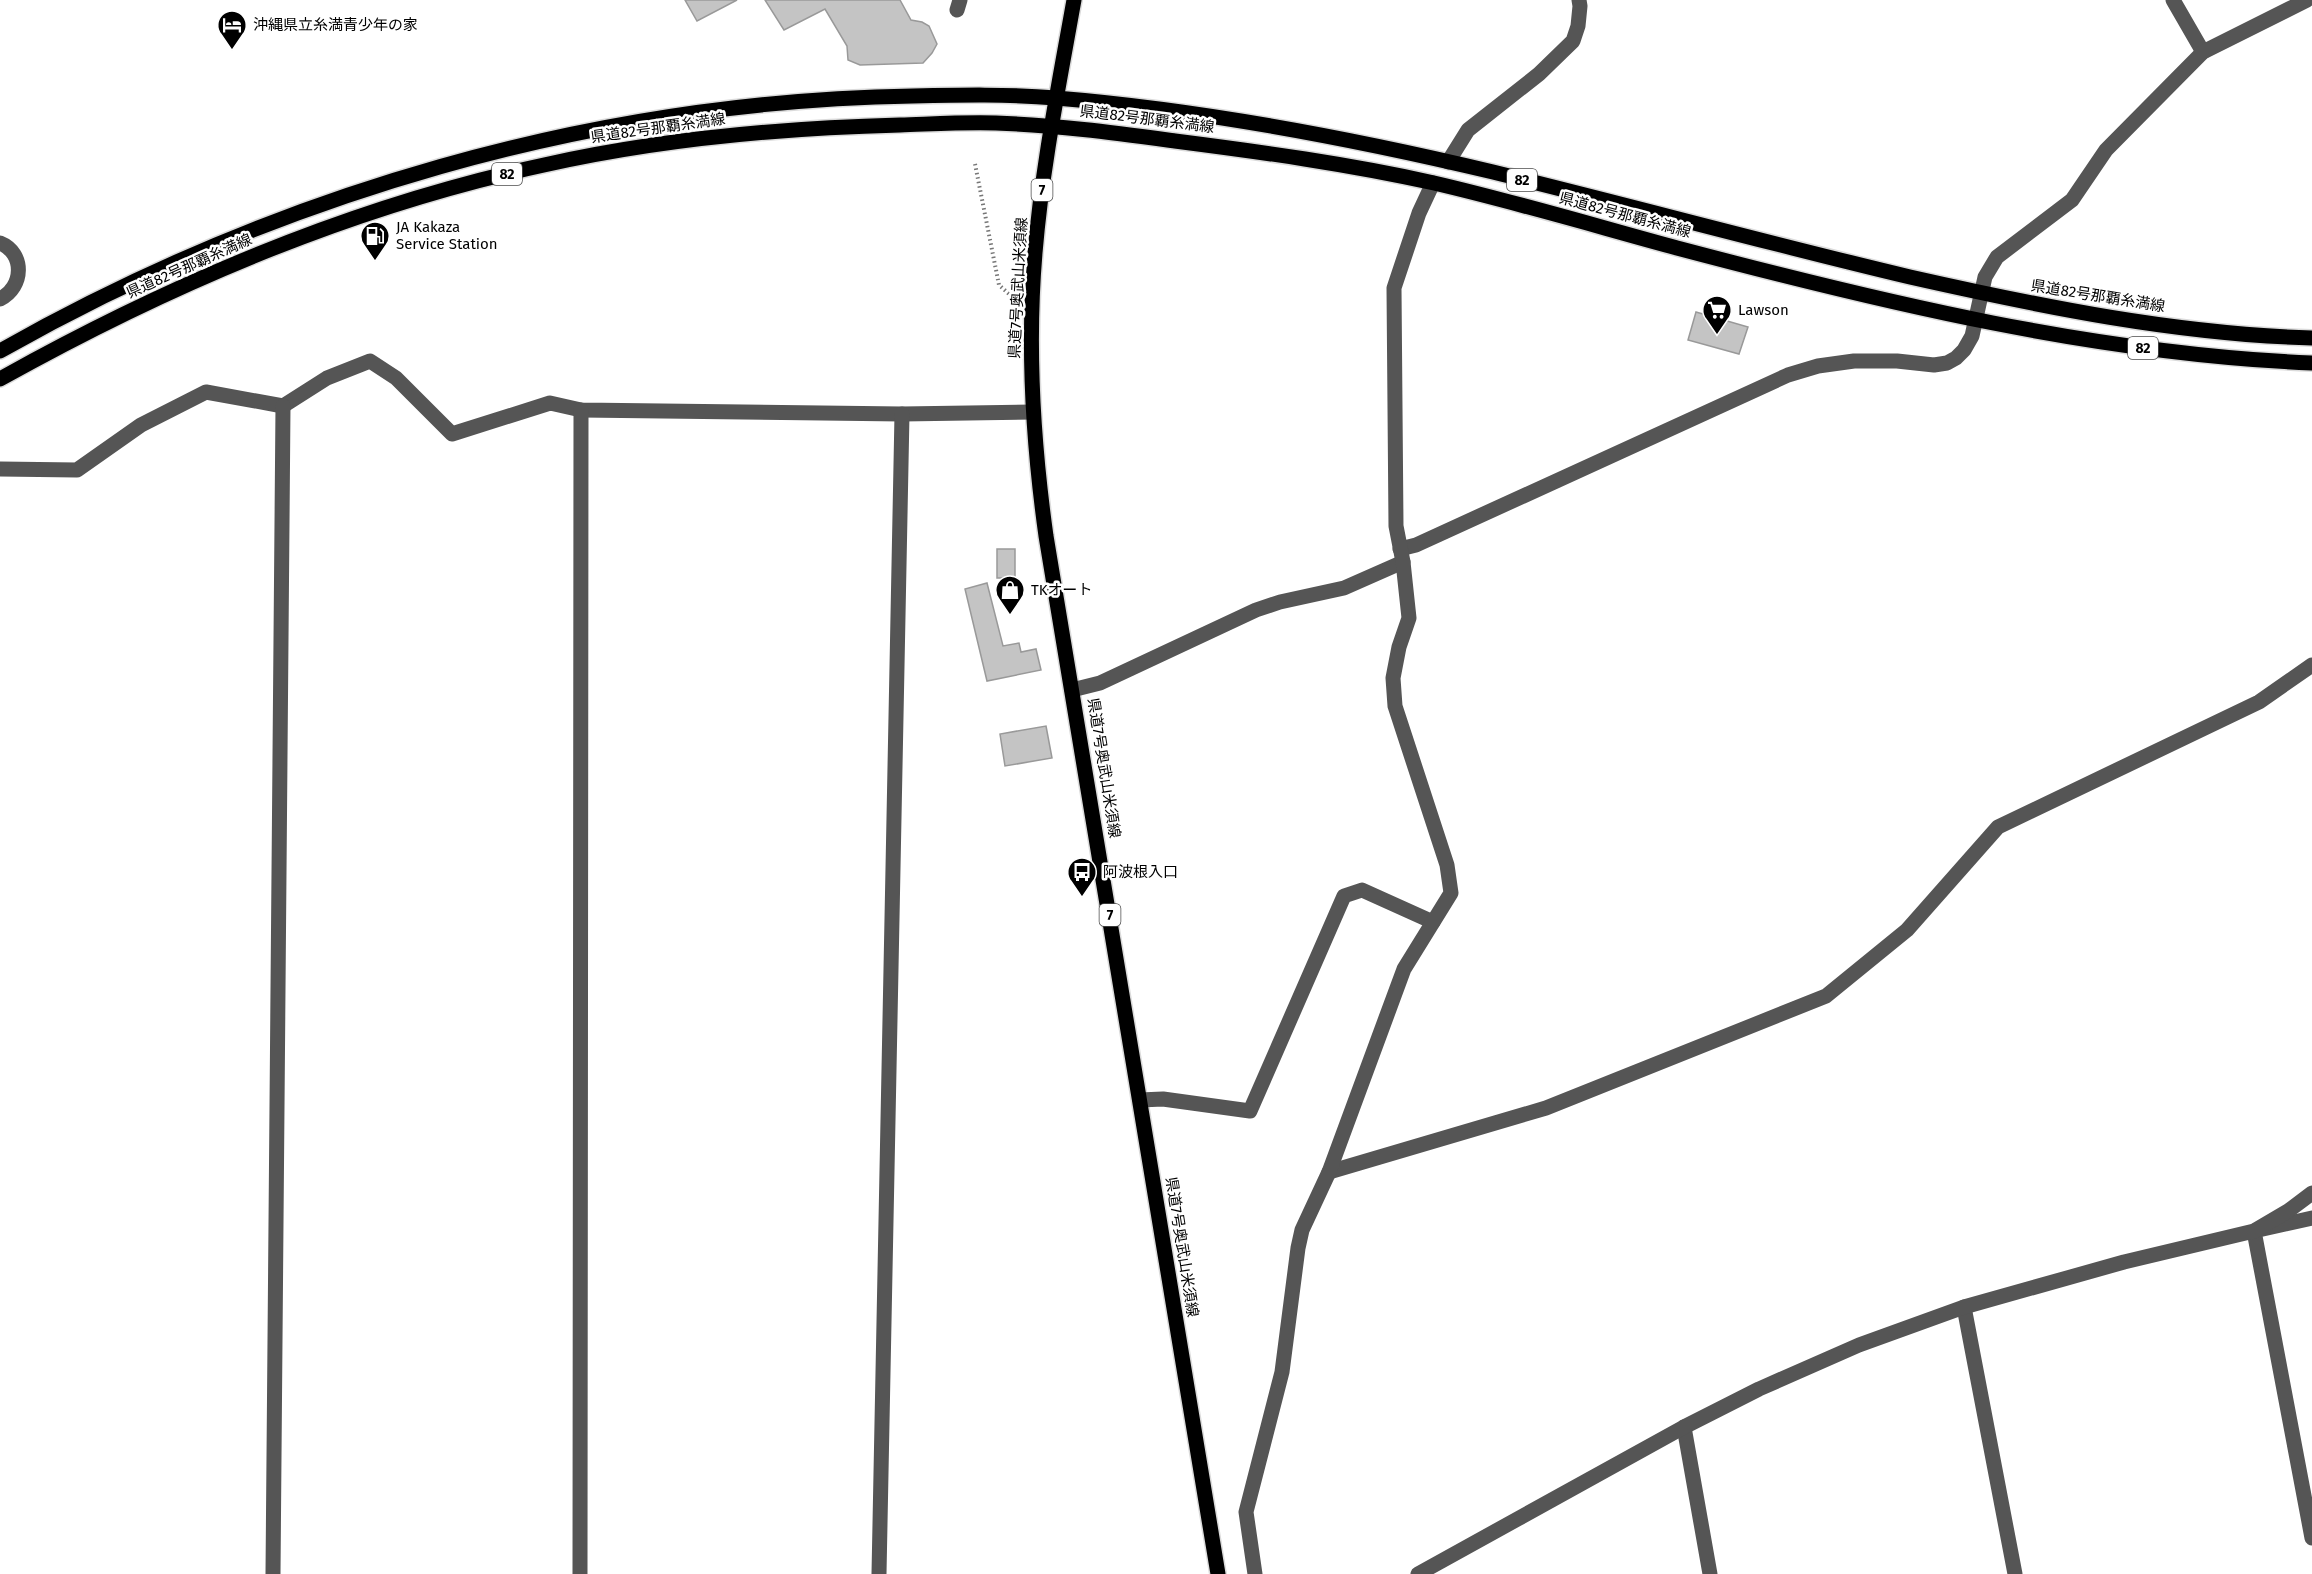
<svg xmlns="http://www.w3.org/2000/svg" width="2312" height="1574" viewBox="0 0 2312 1574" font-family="'Fira Sans','Noto Sans JP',sans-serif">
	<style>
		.building { fill: #c4c4c4; stroke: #999; stroke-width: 1.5 }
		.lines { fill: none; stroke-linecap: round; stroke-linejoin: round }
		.major-casing { stroke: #dbdbdb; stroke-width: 18 }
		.path { stroke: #777; stroke-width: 4; stroke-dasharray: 1.5 3; stroke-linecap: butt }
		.minor { stroke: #555; stroke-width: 15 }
		.major { stroke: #000; stroke-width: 15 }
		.labels { text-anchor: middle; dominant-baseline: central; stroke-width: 5; stroke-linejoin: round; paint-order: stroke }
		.shield { fill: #fff; stroke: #4c4c4c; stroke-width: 1.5 }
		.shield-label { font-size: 14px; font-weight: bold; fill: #000 }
		.poi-label { font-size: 15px; fill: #000; stroke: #fff; text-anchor: start }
		.street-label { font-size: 15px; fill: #000; stroke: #fff }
	</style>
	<rect width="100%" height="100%" fill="#fff"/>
	<g class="building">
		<path d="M685,0H737L697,21Z"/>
		<path d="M765,0H900L911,20L922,22L929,26L937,44L932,53L923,63L860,65L848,60L847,46L825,9L784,30Z"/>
		<path d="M1696,312L1748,327L1739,354L1688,340Z"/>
		<rect x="997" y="549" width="18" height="29"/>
		<path d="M987,583L1003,646L1019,643L1021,652L1036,649L1041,670L987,681L965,589Z"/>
		<path d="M1046,726L1052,758L1005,766L1000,734Z"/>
	</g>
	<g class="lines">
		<g class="major-casing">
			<g id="major">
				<path d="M1074,0C1059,84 1042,168 1035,253C1027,347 1033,443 1046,536L1218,1574"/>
				<path d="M0,351C277,194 594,101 913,96C961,95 1009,94 1056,98C1203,110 1350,138 1493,172C1632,206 1771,244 1910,277C2043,307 2176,334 2312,338"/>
				<path d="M0,379C170,284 353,206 544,165C660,139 781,128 900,125C932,124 964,122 996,123C1056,125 1115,133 1175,141C1261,152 1349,164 1434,183C1516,202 1596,226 1677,248C1885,303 2097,354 2312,363"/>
			</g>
		</g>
		<path class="path" d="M975,164L999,285L1009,294L1017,295"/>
		<g class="minor">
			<path d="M2173,0L2203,52"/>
			<path d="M957,10L960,0"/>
			<path d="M1448,162L1468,130L1539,74L1573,41L1578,26L1580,6L1579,0"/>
			<path d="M0,243C25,253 24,287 0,299"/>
			<path d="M0,469L77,470L141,425L206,392L283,406L327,378L370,361L396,378L452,434L550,403L581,410L902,414L1033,412"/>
			<path d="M1400,549L1416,545L1788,375L1818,366L1854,361H1897L1934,365L1947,363L1956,358L1964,350L1972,336L1985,277L1997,257L2072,200L2106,150L2203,52L2307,0"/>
			<path d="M1072,690L1100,683L1256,610L1280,602L1344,588L1403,562"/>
			<path d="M1140,1100L1163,1099L1250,1111L1344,896L1362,890L1433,922"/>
			<path d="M1329,1172L1546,1108L1826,996L1907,930L1998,827L2259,702L2312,665"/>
			<path d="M2312,1218L2254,1231L2312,1538"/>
			<path d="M1964,1307L2015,1574"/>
			<path d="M1684,1427L1710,1574"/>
			<path d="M273,1574L283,406"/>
			<path d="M580,1574L581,410"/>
			<path d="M879,1574L902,414"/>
			<path d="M1255,1574L1246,1512L1282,1372L1298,1248L1302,1230L1329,1172L1404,969L1451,893L1447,865L1395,706L1393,678L1399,647L1409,618L1403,562L1396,526L1394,288L1419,213L1433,183"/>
			<path d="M1418,1574L1684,1427L1759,1389L1859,1345L1964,1307L2124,1262L2254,1231L2288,1211L2312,1193"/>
		</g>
		<use href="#major" class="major"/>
	</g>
	<defs>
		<g id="hotel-pin" transform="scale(1.5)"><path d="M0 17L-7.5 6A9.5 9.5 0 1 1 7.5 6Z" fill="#000" stroke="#fff"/><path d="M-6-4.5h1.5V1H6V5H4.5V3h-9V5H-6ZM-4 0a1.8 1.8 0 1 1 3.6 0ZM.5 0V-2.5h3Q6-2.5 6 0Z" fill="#fff"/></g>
		<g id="fuel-pin" transform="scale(1.5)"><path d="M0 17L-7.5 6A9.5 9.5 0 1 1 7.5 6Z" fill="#000" stroke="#fff"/><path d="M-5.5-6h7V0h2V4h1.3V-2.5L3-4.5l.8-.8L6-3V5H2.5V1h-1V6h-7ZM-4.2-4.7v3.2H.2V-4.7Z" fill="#fff"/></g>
		<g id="supermarket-pin" transform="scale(1.5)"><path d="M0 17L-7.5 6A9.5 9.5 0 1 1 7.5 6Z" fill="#000" stroke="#fff"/><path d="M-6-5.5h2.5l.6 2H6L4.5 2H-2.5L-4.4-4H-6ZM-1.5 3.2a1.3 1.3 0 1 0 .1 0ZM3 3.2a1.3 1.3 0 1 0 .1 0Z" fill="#fff"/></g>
		<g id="shop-pin" transform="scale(1.5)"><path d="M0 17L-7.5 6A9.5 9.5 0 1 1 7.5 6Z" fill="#000" stroke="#fff"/><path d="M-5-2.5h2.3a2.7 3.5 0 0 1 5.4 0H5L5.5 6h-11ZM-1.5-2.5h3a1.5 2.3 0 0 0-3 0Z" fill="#fff"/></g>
		<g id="bus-pin" transform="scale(1.5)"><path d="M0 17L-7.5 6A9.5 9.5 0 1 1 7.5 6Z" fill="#000" stroke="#fff"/><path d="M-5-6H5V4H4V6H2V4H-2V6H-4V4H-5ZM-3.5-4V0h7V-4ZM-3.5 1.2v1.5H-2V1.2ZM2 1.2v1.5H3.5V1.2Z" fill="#fff"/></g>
	</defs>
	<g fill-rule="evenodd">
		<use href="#hotel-pin" x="232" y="25"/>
		<use href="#fuel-pin" x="375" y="236"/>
		<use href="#supermarket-pin" x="1717" y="310"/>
		<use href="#shop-pin" x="1010" y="590"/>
		<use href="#bus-pin" x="1082" y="872"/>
	</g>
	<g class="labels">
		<g class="shield">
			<rect x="492" y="163" width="30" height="22" rx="4.5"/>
			<rect x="1507" y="169" width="30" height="22" rx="4.5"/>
			<rect x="1031.5" y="179" width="21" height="22" rx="4.5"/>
			<rect x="2128" y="337" width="30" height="22" rx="4.5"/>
			<rect x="1099.5" y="904" width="21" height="22" rx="4.5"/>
		</g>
		<g class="shield-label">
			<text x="507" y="174">82</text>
			<text x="1522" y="180">82</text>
			<text x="1042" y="190">7</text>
			<text x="2143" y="348">82</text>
			<text x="1110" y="915">7</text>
		</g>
		<g class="poi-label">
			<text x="253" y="25">沖縄県立糸満青少年の家</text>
			<text x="396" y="227">JA Kakaza<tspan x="396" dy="17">Service Station</tspan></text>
			<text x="1738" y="310">Lawson</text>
			<text x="1031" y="590">TKオート</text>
			<text x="1103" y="872">阿波根入口</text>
		</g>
		<g class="street-label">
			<text transform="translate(1147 119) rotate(7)">県道82号那覇糸満線</text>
			<text transform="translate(658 128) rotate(-8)">県道82号那覇糸満線</text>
			<text transform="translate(1625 215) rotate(15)">県道82号那覇糸満線</text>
			<text transform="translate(189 266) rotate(-24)">県道82号那覇糸満線</text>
			<text transform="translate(1018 288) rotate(-87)">県道7号奥武山米須線</text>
			<text transform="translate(2098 296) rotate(9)">県道82号那覇糸満線</text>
			<text transform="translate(1104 768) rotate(81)">県道7号奥武山米須線</text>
			<text transform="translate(1182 1247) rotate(81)">県道7号奥武山米須線</text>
		</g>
	</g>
</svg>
